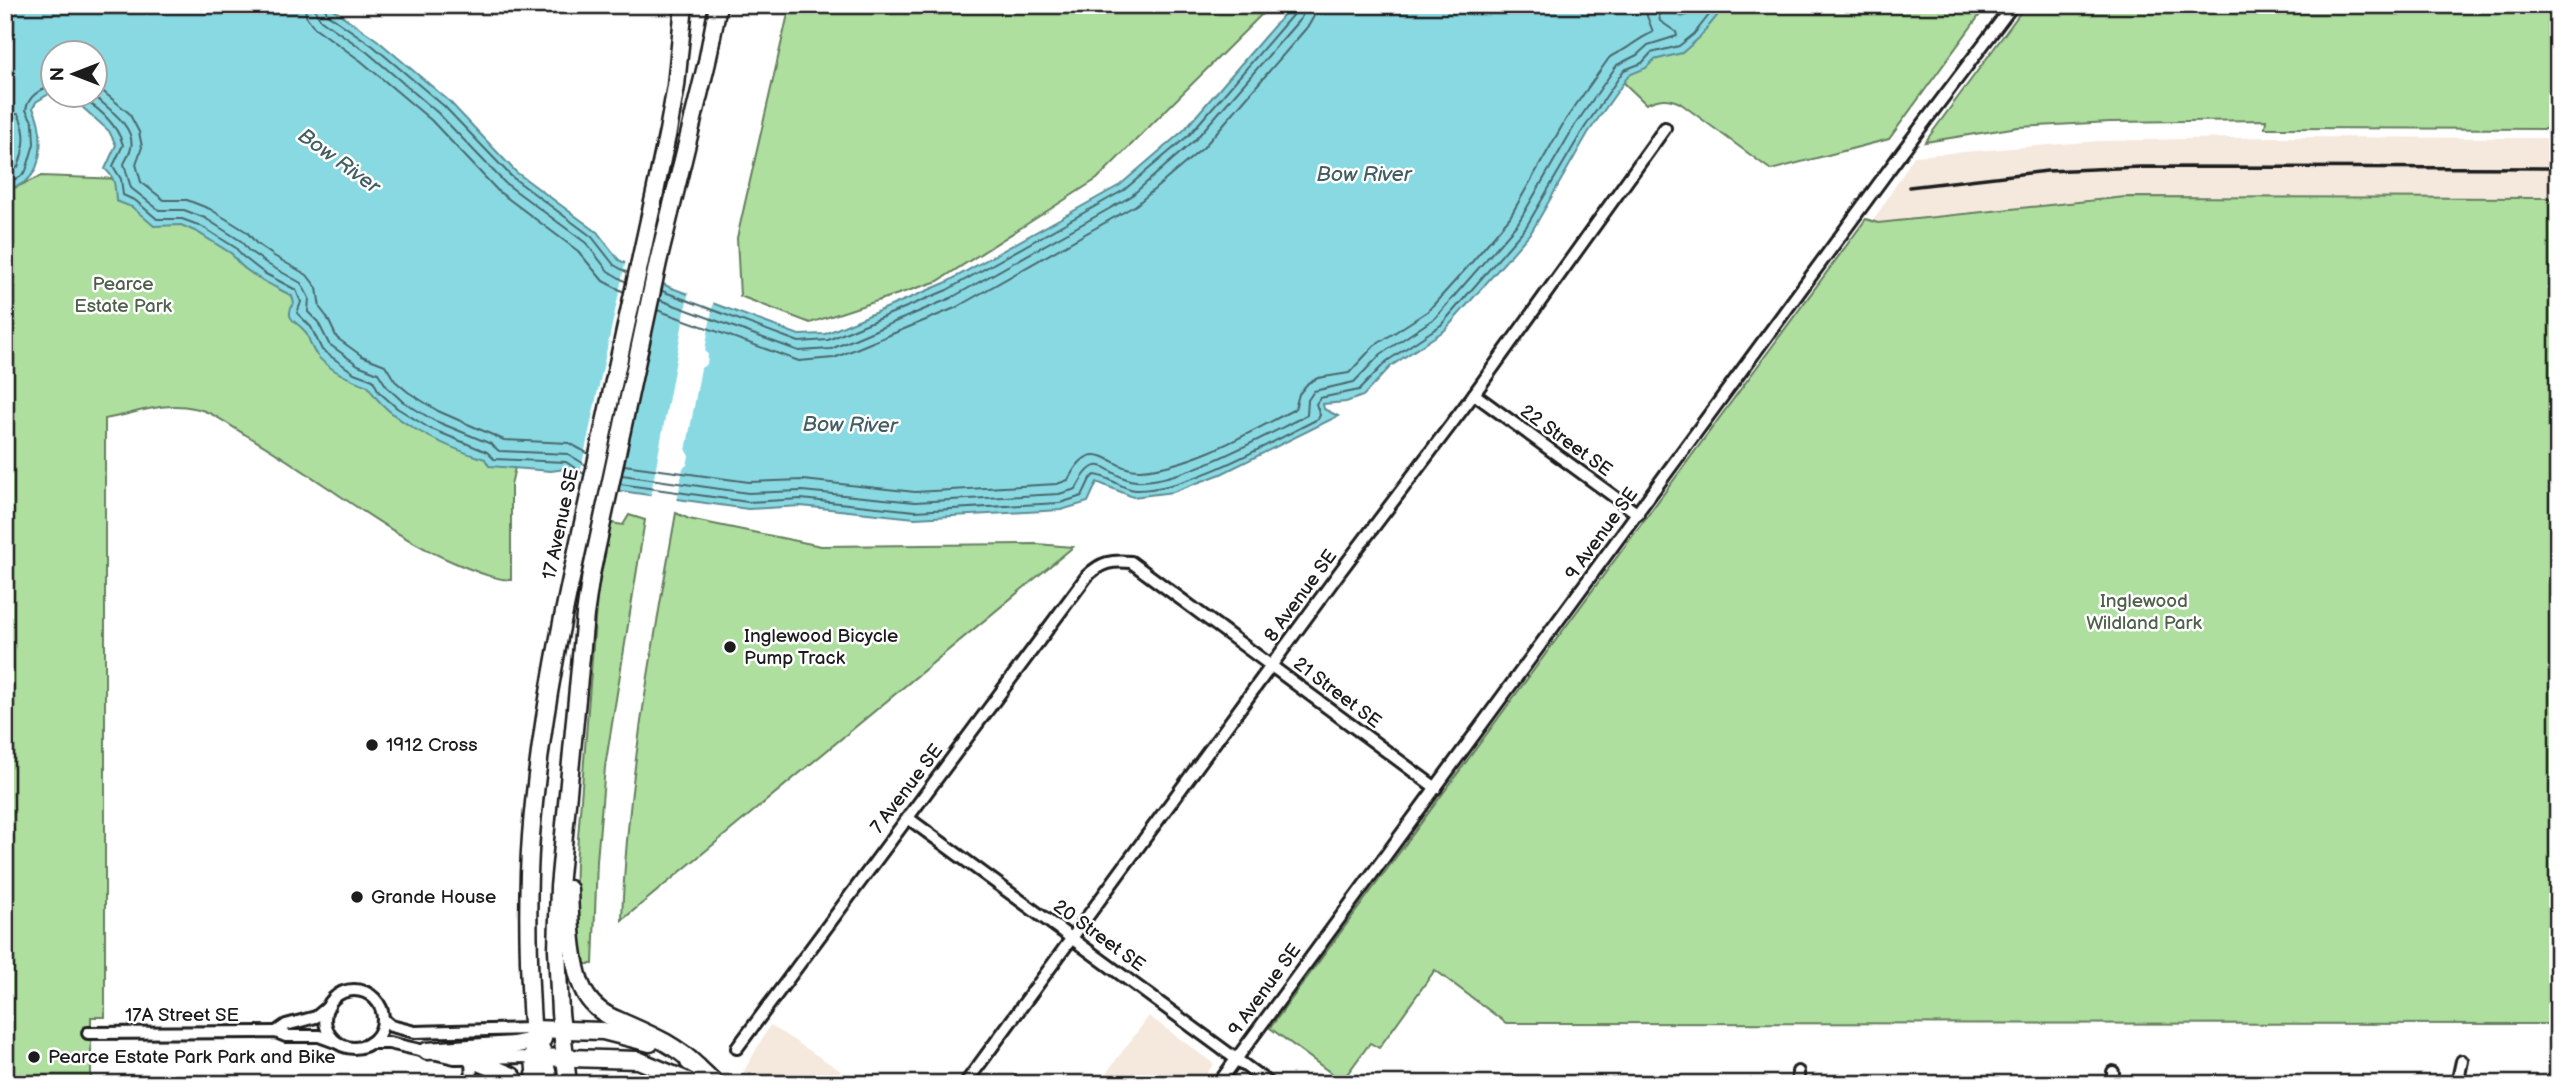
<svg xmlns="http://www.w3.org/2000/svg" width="2563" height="1089" viewBox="0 0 2563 1089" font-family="'Balsamiq Sans',sans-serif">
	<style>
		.built { fill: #f5e9dd }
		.green { fill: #aedf9f; stroke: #657e5e; stroke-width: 2 }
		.water { fill: #89d9e3; stroke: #5d8d93; stroke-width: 2 }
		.pier { fill: #fff }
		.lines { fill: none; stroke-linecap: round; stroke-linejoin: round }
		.shore { stroke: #48686c; stroke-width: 2 }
		.street-casing { stroke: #1c1c1c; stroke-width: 16 }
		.secondary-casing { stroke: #1c1c1c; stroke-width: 21 }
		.street { stroke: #fff; stroke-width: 10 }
		.secondary { stroke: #fff; stroke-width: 16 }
		.rail { stroke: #1c1c1c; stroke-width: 3.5 }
		.poi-dot { fill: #1c1c1c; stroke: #fff; stroke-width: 2.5 }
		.labels { text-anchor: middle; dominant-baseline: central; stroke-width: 5; stroke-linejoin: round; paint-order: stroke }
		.park-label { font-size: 19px; fill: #4f604a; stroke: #fff }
		.street-label { font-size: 19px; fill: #1c1c1c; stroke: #fff }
		.poi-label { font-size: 19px; fill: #1c1c1c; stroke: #fff; text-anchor: start }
		.water-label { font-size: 21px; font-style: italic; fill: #425e62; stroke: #fff }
	</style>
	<rect width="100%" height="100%" fill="#fff"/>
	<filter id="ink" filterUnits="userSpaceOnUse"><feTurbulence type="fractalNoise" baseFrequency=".0143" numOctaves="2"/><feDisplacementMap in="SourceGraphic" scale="14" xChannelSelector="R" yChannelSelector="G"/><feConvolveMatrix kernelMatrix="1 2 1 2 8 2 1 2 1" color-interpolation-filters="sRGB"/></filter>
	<g filter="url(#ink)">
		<g class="built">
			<path d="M2273,137L2558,138V198L2125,197L1872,223L1914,156L2099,141Z"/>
			<path d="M1149,1016L1214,1064L1198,1084H1098Z"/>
			<path d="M770,1025L841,1071L831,1084H745L739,1080Z"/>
		</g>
		<g class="green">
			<path d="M790,5H1271L1097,179L938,281L810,323L740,296L737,238Z"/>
			<path d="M1663,5H1987L1889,139L1771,170L1680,103C1667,97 1659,98 1646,104L1618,77Z"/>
			<path d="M2026,5H2558V129L2265,128L2266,120L2110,122L2018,127L1925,142Z"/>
			<path d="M41,176L175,181L521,441L511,485V580C493,579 478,572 460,565C382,533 319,476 246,435C230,426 212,411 194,408C162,401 135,414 105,419V1017H91V1084H5V192Z"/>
			<path d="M2125,197L2558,198V1024L1506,1023L1435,970L1379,1048L1370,1043L1342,1081L1270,1028L1866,219L1878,223Z"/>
			<path d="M676,513L689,519L821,546L1037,544L1073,547L622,920C627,782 652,649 676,513Z"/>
			<path d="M629,515L645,520L605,767L597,861L593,964H583L575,900L576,863L597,595L611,523L623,525Z"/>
		</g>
		<path class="water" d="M5,5H327L377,40L449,101L516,172L597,232L619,260L669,287L799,335L825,334L945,283L1120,185L1184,130L1292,5H1673V12L1682,17L1692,13L1697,5H1726L1699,38L1682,53L1654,60L1646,68L1629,75L1588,133L1532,231L1445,330L1391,366L1363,396L1346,402L1323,404L1324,409L1338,416L1221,474L1173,492L1133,497L1097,482L1088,502L1061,510L915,518L801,506L748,509L621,491L575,479L565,469L551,471L489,466L485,459C447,448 387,421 368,386C351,380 328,370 316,354C311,348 310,340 306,333C299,321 282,321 294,303L292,296C274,286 241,272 232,254L197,232L181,225L154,226L132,207L116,201C115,188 116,178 105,169L116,145L109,131L81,106L65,104L67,95L94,94V52H52V92L36,102L33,108C43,127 45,167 26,181C20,186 12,188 5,191V101L10,93L5,63Z"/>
		<g class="pier">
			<path d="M626,260L664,280L618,494L578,483Z"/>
			<path d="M689,290L714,299L705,350L708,355L707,364L701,368L686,451L689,456L687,465L683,468L677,502L650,499Z"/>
		</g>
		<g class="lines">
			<g class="shore">
				<path d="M305,5L306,16L314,27L361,61L431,120L498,191L578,251L603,281L624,292"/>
				<path d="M315,5L316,13L321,20L367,52L438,113L505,183L586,243L608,271L626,282"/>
				<path d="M324,5L327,14L373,46L444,106L512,177L592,237L614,265L628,273"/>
				<path d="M94,84L129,113L139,132L142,147L136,164L141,182L164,200H187L210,209L247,232L256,243L274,256L307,275L317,288L320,308L327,317L337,338L362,356L385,365L395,381L408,392L438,411L504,440L569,443L589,454"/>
				<path d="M73,94L75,98C95,101 118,126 123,145L113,166L121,179L123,195L136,201L157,219H182L201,226L236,248L241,255L264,273L296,290L301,302L297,313L311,327L322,350L354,373L373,380L379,392L397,408L429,428L487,452L494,459L566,462L584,474"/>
				<path d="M92,94C106,107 136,126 131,148C130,154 126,159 124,164L131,188L159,210H184L205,218L241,241L248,250L269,265L301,283L309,298L308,312L318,322L329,344L358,365L378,373L387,387L402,401L433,420L491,444L499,451L568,454L586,465"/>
				<path d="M5,114H18C28,133 25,147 18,167L5,173"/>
				<path d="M5,183L20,177L26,171L34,144L33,123L26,110C28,97 40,88 52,87"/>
				<path d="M662,291L799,342L828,340L947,290L1124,190L1189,135L1294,13L1296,5"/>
				<path d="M660,300L799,351L831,349L951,298L1130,197L1195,140L1301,18L1305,5"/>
				<path d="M657,310L799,361L834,358L955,308L1136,205L1203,148L1309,25L1314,16L1316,5"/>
				<path d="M624,465L749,482L803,480L915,492L1057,484L1068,480C1094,429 1111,472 1140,470C1192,467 1250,432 1295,409L1299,394L1308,383L1318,378L1349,373L1374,346L1428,311L1472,262L1510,217L1566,119L1609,58C1616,52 1624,51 1631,45C1639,40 1644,36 1653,32L1647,16V5"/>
				<path d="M622,475L748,493L802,491L915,502L1059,494L1076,489C1099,443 1106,479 1136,481C1180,484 1266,435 1307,415L1308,400L1314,391L1354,382L1381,354L1435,318L1518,223L1575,125L1617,65L1637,55L1648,45L1677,36L1676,32L1660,21L1657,5"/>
				<path d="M620,484L748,502L801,499L915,511L1060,503L1082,496L1090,479L1095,475C1110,476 1122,490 1136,490C1188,491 1271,442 1318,419L1320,415L1316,404L1320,398L1359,390L1387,361L1441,325L1526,227L1583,130L1624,70L1642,63L1651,53L1679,46L1694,34L1717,5"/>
			</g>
			<g class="street-casing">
				<g id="street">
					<path d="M1474,394L1638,514"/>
					<path d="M908,818L1270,1084"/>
					<circle cx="354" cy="1019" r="29"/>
					<path d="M383,1019L391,1026L415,1032L531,1029"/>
					<path d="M276,1032L286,1025L316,1017L329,1006"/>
					<path d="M88,1033L276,1032L286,1036H319L338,1043"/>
					<path d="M370,1043H389L455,1058L534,1057"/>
					<path d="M737,1048L1087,576C1101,562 1112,560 1131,562L1436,788"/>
					<path d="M471,1059L472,1084"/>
					<path d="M2113,1072V1084"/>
					<path d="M965,1084L1339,573L1474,394L1665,128"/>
					<path d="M1218,1084L1902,152L2013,5"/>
					<path d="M1798,1084V1072"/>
					<path d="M2457,1084L2462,1061"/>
				</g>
			</g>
			<g class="secondary-casing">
				<g id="secondary">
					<path d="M569,889C570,918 571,970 586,995C593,1007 607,1016 620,1021C649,1034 675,1044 698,1067"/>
					<path d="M531,1029L603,1031L650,1043"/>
					<path d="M542,1050L550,1084"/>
					<path d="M427,1051L513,1045L543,1039"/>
					<path d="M534,1057L638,1060L695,1084"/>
					<path d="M471,1059L512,1076L519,1084"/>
					<path d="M689,1062L698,1067L716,1084"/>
					<path d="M536,1084C530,1002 525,918 531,836C540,718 565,603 591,487C617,369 643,250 668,131L676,86L684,5"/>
					<path d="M568,1084L560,1013L557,949L559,887L585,615L591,574L658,262L707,62L718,5"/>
				</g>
			</g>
			<use href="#street" class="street"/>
			<use href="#secondary" class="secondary"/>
			<path class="rail" d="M1909,187L2047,171L2140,167L2558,168"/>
		</g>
	</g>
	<g class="poi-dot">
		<circle cx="730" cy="647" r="7"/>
		<circle cx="372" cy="745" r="7"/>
		<circle cx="357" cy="897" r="7"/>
		<circle cx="34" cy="1057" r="7"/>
	</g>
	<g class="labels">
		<g class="park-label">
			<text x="123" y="284">Pearce<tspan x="123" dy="22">Estate Park</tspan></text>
			<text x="2144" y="601">Inglewood<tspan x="2144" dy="22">Wildland Park</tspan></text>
		</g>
		<g class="street-label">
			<text transform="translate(1566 441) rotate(36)">22 Street SE</text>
			<text transform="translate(561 524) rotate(-78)">17 Avenue SE</text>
			<text transform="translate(1602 534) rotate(-54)">9 Avenue SE</text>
			<text transform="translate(1301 596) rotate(-54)">8 Avenue SE</text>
			<text transform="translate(1337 693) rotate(37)">21 Street SE</text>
			<text transform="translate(907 789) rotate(-53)">7 Avenue SE</text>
			<text transform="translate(1099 936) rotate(36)">20 Street SE</text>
			<text transform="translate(1265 990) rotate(-54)">9 Avenue SE</text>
			<text x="182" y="1015">17A Street SE</text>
		</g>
		<g class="poi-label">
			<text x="744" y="636">Inglewood Bicycle<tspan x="744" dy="22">Pump Track</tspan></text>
			<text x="386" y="745">1912 Cross</text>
			<text x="371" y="897">Grande House</text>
			<text x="48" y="1057">Pearce Estate Park Park and Bike</text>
		</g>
		<g class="water-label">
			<text transform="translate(339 161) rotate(36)">Bow River</text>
			<text x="1364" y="174">Bow River</text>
			<text transform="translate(850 425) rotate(1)">Bow River</text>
		</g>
	</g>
	<rect width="2563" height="1089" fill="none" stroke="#fff" stroke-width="28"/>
	<rect x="14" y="14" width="2535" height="1061" fill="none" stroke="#1c1c1c" stroke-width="2.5" filter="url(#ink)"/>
	<g transform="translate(74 74) rotate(270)"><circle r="33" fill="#ffffff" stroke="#a4a4a4" stroke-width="2"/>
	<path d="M0-5L12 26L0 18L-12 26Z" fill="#1c1c1c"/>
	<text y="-10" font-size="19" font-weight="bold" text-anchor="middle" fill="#1c1c1c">N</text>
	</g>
</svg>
